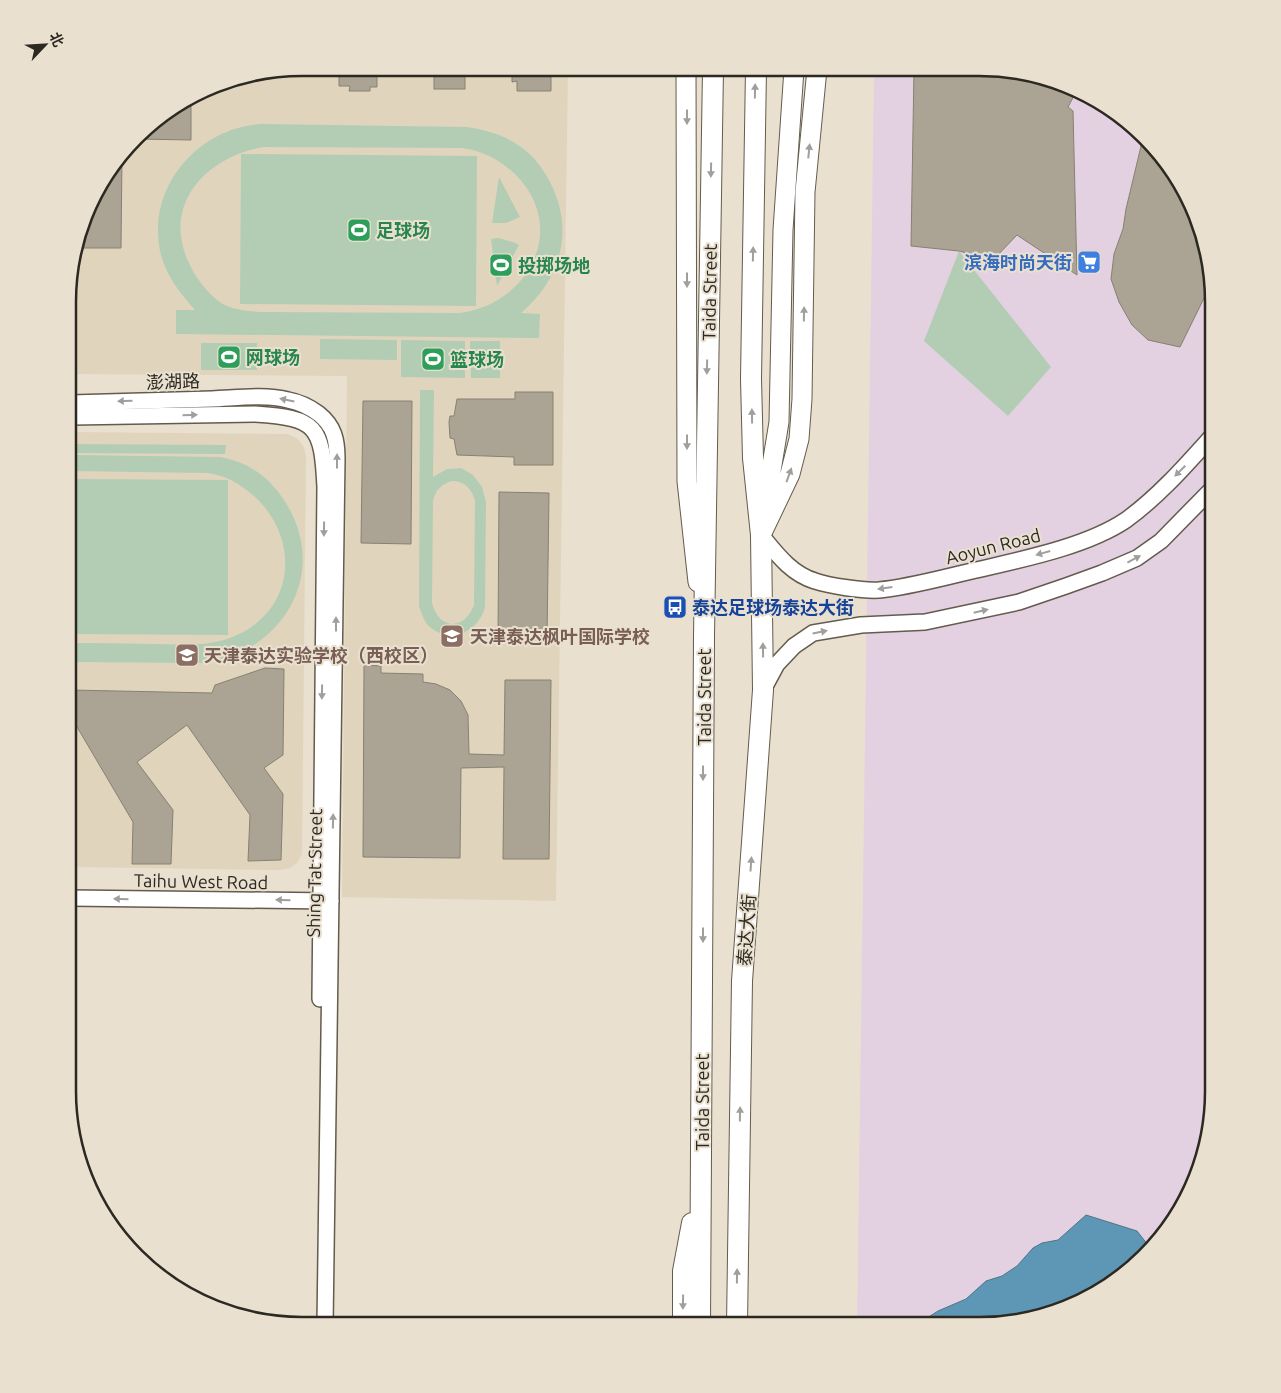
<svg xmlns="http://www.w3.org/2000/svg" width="1281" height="1393" viewBox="0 0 1281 1393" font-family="Ubuntu,'Noto Sans SC',sans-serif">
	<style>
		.commercial { fill: #e3d1e2 }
		.built { fill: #e0d4bd }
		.green { fill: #b2cdb4; fill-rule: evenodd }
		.water { fill: #5d97b5; stroke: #4e7689 }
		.building { fill: #aba393; stroke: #888071 }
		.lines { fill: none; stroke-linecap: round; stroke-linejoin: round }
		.tertiary-casing { stroke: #635b4d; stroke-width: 18 }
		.primary-casing { stroke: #635b4d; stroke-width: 21 }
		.trunk-casing { stroke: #635b4d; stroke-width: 22 }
		.tertiary { stroke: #fff; stroke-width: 15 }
		.primary { stroke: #fff; stroke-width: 19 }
		.trunk { stroke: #fff; stroke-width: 20 }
		.oneway { fill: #a09f9c }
		.labels { text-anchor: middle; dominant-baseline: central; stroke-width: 4; stroke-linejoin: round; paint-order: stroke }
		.leisure-label { font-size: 18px; font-weight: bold; fill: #27864d; stroke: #e9e0cf; text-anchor: start }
		.shop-label { font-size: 18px; font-weight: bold; fill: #366cbe; stroke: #e9e0cf; text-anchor: end }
		.street-label { font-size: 18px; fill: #2c2922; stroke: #e9e0cf }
		.transit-label { font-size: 18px; font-weight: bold; fill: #164399; stroke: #e9e0cf; text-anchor: start }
		.education-label { font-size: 18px; font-weight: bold; fill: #785e54; stroke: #e9e0cf; text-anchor: start }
		.rim { fill: none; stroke: #2c2922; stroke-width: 2.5 }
	</style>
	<rect width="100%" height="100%" fill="#e9e0cf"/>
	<path class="commercial" d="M874,69H1009L1097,99L1174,172L1201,227L1213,287V1106L1182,1208L1109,1286L1054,1313L994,1325H857Z"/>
	<g class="built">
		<path d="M302,68H568L556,901L342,897L347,376L71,374L72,256L99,185L148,125L226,80Z"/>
		<path d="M71,432L288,434L298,439L304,447L306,457L302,854L297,863L290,868L279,870L69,867Z"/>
	</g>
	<g class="green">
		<path d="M261,124L467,127C486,130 505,135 521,147C535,157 544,170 552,186C574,233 560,280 521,313L540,314L539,338L176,334V310H195C180,293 167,277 161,255C145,190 196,128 261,124ZM263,147L462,148C484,151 500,160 516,175C569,229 528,304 460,313L261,312C248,311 232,310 221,303C207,293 195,277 188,261C162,203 207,157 263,147Z"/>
		<path d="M241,154L477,156L476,306L240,304Z"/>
		<path d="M499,177L520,217L506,223H492Z"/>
		<path d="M498,238L513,242L519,245L497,286L491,239Z"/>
		<path d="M959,251L1051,367L1008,416L924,341Z"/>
		<path d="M320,339L397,340V360L320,359Z"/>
		<path d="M401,340L465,341V378L401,377Z"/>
		<path d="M470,341H500V378H471Z"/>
		<rect x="201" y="343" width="56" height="27"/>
		<path d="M420,390H434L433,477L447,469L461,468L473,475L482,487L486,502L485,607C479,631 451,645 430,627C424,622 422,614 419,606ZM452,481C465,481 472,489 475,501L474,605C464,631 439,630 432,603L433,501C435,491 441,484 452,481Z"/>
		<path d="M71,444L226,445L225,454L71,453Z"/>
		<path d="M71,455L220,457C248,462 268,476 284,500C331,571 284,653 203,663L70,662V643C97,643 124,643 150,644C179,644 210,648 237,635C296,608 300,538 254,496C240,484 226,475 207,473L71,471Z"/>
		<path d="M71,479L228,480V635L70,634Z"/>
	</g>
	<path class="water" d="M1086,1215L1137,1231L1148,1245L1109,1286L1054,1313L994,1325H927L924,1320L938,1311L966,1299L986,1281L1002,1276L1017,1266L1033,1248L1042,1243L1058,1240Z"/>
	<g class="building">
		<path d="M339,68H377V87H370V91H349L350,86H339Z"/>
		<rect x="434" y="68" width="31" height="21"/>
		<path d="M512,68H551V91H517V81L512,82Z"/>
		<path d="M914,69H1009L1076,92L1068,107L1073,111L1077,275L1017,235L993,260L959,251L911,246Z"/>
		<path d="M191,100V140L136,139L148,126Z"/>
		<path d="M1142,142L1174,172L1201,227L1212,282L1180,347L1148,340L1132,325L1119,302L1111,279L1114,254L1123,229L1126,209Z"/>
		<path d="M122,156L121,248H75L99,185Z"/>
		<path d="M515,392H553V465H514V457L457,455L454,439L450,438L449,422L450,416H454L457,399H515Z"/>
		<path d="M363,401H412L411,544L361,543Z"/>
		<path d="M499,492L549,493L547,640L498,639Z"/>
		<path d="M364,665L381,666V673L423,674V682L436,684L450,690L461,701L468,715L469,754L504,755L505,680H551L549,859H503L504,767L461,768L460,858L363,857Z"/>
		<path d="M265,668L284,669L283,755L264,768L283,794L281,860L248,861L250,815L187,725L137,762L173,810L171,864H132L133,822L70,715V690L212,693L215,685Z"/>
	</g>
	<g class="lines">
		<g class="tertiary-casing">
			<g id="tertiary">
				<path d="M71,403C118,402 165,400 212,399C237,398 265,394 288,400C299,402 311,408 319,414C334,426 337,440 337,458L325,1325"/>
				<path d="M71,417L255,414C317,418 322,426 325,487L320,999"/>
				<path d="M761,535C776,553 791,574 815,581C830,586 863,591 879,590C910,587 941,578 972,571C1019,560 1086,547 1126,520C1159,496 1186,465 1213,435"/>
				<path d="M763,690L777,664L794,646L813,633L861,625L925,622L1019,602L1066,586L1102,573L1137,558L1161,541L1213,488"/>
				<path d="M69,898L331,901"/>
			</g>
		</g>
		<g class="primary-casing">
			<g id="primary">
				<path d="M686,69L687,481L698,582"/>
				<path d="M764,514L779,422L783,230L794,69"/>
				<path d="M761,535L790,474L799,439L802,399L805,192L817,69"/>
			</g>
		</g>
		<g class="trunk-casing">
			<g id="trunk">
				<path d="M683,1325V1271L692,1223"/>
				<path d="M700,1325L704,636L713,69"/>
				<path d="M737,1325L742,981L763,690L761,535L753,458L751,379L756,69"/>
			</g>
		</g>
		<use href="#tertiary" class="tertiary"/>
		<use href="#primary" class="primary"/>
		<use href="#trunk" class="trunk"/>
	</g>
	<defs><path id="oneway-solid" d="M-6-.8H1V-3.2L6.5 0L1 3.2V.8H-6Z" transform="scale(1.25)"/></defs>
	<g class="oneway">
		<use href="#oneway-solid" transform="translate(755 91) rotate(-89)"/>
		<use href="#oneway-solid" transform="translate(687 117) rotate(90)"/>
		<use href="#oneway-solid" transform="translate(809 151) rotate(-84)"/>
		<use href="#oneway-solid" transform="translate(711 170) rotate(91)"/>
		<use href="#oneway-solid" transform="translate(753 254) rotate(-89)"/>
		<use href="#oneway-solid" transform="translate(687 280) rotate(90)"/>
		<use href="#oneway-solid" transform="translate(804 314) rotate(-89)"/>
		<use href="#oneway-solid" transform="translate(707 367) rotate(91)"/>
		<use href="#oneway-solid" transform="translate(287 400) rotate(-168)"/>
		<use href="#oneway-solid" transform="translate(125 401) rotate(178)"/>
		<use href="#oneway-solid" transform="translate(190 415) rotate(-1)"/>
		<use href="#oneway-solid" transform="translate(752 416) rotate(-91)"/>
		<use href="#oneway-solid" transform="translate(687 442) rotate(90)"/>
		<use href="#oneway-solid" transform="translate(337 461) rotate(-90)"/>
		<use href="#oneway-solid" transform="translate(1180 471) rotate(135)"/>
		<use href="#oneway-solid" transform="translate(789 475) rotate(-70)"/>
		<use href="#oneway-solid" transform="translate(324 529) rotate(91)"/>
		<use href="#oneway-solid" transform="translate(1043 553) rotate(164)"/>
		<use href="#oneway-solid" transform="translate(1134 559) rotate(-28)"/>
		<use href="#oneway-solid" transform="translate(885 588) rotate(172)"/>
		<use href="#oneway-solid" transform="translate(981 611) rotate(-13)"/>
		<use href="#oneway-solid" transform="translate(336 624) rotate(-90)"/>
		<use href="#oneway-solid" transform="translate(820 632) rotate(-11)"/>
		<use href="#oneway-solid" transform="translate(763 650) rotate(-91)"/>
		<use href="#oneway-solid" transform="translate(322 692) rotate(91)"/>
		<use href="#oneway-solid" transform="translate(703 773) rotate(90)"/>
		<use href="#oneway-solid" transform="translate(333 821) rotate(-89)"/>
		<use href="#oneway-solid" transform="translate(751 864) rotate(-86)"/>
		<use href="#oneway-solid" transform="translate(121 899) rotate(-179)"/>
		<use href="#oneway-solid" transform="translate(283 900) rotate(-179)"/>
		<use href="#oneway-solid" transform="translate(703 935) rotate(90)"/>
		<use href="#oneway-solid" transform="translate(740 1114) rotate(-89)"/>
		<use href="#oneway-solid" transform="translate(737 1276) rotate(-89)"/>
		<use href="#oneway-solid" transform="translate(683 1302) rotate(91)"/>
	</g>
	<defs>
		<g id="stadium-square" transform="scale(1.25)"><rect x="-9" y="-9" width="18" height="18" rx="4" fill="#2e9e5b" stroke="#e9e0cf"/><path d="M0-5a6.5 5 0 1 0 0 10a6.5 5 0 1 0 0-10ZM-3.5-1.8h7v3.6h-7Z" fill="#fff"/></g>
		<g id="supermarket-square" transform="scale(1.25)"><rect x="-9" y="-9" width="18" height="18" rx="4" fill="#3f7fe0" stroke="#e9e0cf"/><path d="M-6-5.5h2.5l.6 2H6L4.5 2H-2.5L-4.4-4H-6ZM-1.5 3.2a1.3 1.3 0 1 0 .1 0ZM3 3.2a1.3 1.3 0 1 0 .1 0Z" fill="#fff"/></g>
		<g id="bus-square" transform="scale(1.25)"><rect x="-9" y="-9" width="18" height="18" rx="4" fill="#1a4fb4" stroke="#e9e0cf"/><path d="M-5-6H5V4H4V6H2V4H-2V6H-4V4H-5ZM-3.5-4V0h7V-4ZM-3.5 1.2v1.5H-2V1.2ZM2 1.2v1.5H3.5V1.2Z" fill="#fff"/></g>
		<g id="school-square" transform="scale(1.25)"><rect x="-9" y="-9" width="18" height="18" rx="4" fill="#8d6e63" stroke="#e9e0cf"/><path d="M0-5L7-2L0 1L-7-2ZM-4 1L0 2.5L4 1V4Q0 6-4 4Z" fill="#fff"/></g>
	</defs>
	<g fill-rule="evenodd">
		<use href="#stadium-square" x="359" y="230"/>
		<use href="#supermarket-square" x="1089" y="262"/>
		<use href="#stadium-square" x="501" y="265"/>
		<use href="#stadium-square" x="229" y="357"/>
		<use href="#stadium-square" x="433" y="359"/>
		<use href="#bus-square" x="675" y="607"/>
		<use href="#school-square" x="452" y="636"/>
		<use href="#school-square" x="187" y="655"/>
	</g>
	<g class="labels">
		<g class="leisure-label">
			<text x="376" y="230">足球场</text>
			<text x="518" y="265">投掷场地</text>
			<text x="246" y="357">网球场</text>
			<text x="450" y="359">篮球场</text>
		</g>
		<g class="shop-label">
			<text x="1072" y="262">滨海时尚天街</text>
		</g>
		<g class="street-label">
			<text transform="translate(709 292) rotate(-89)">Taida Street</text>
			<text transform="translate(173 381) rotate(-2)">澎湖路</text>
			<text transform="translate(993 546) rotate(-14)">Aoyun Road</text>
			<text transform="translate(704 697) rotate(-90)">Taida Street</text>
			<text transform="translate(314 873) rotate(-89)">Shing Tat Street</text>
			<text transform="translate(201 881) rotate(1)">Taihu West Road</text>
			<text transform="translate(746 930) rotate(-86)">泰达大街</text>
			<text transform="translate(702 1102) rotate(-90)">Taida Street</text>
		</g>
		<g class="transit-label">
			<text x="692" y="607">泰达足球场泰达大街</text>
		</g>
		<g class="education-label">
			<text x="470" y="636">天津泰达枫叶国际学校</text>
			<text x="204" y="655">天津泰达实验学校（西校区）</text>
		</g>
	</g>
	<path d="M0 0H1281V1393H0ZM302 76H979A226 226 0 0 1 1205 302V1091A226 226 0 0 1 979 1317H302A226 226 0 0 1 76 1091V302A226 226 0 0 1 302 76Z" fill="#e9e0cf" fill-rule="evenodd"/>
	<path class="rim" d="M302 76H979A226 226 0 0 1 1205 302V1091A226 226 0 0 1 979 1317H302A226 226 0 0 1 76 1091V302A226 226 0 0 1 302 76Z"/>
	<g transform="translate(45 45) rotate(65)" stroke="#e9e0cf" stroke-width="4" paint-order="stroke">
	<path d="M0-4L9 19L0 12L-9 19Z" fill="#2c2922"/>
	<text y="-8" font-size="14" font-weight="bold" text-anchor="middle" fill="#2c2922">北</text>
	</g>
</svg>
